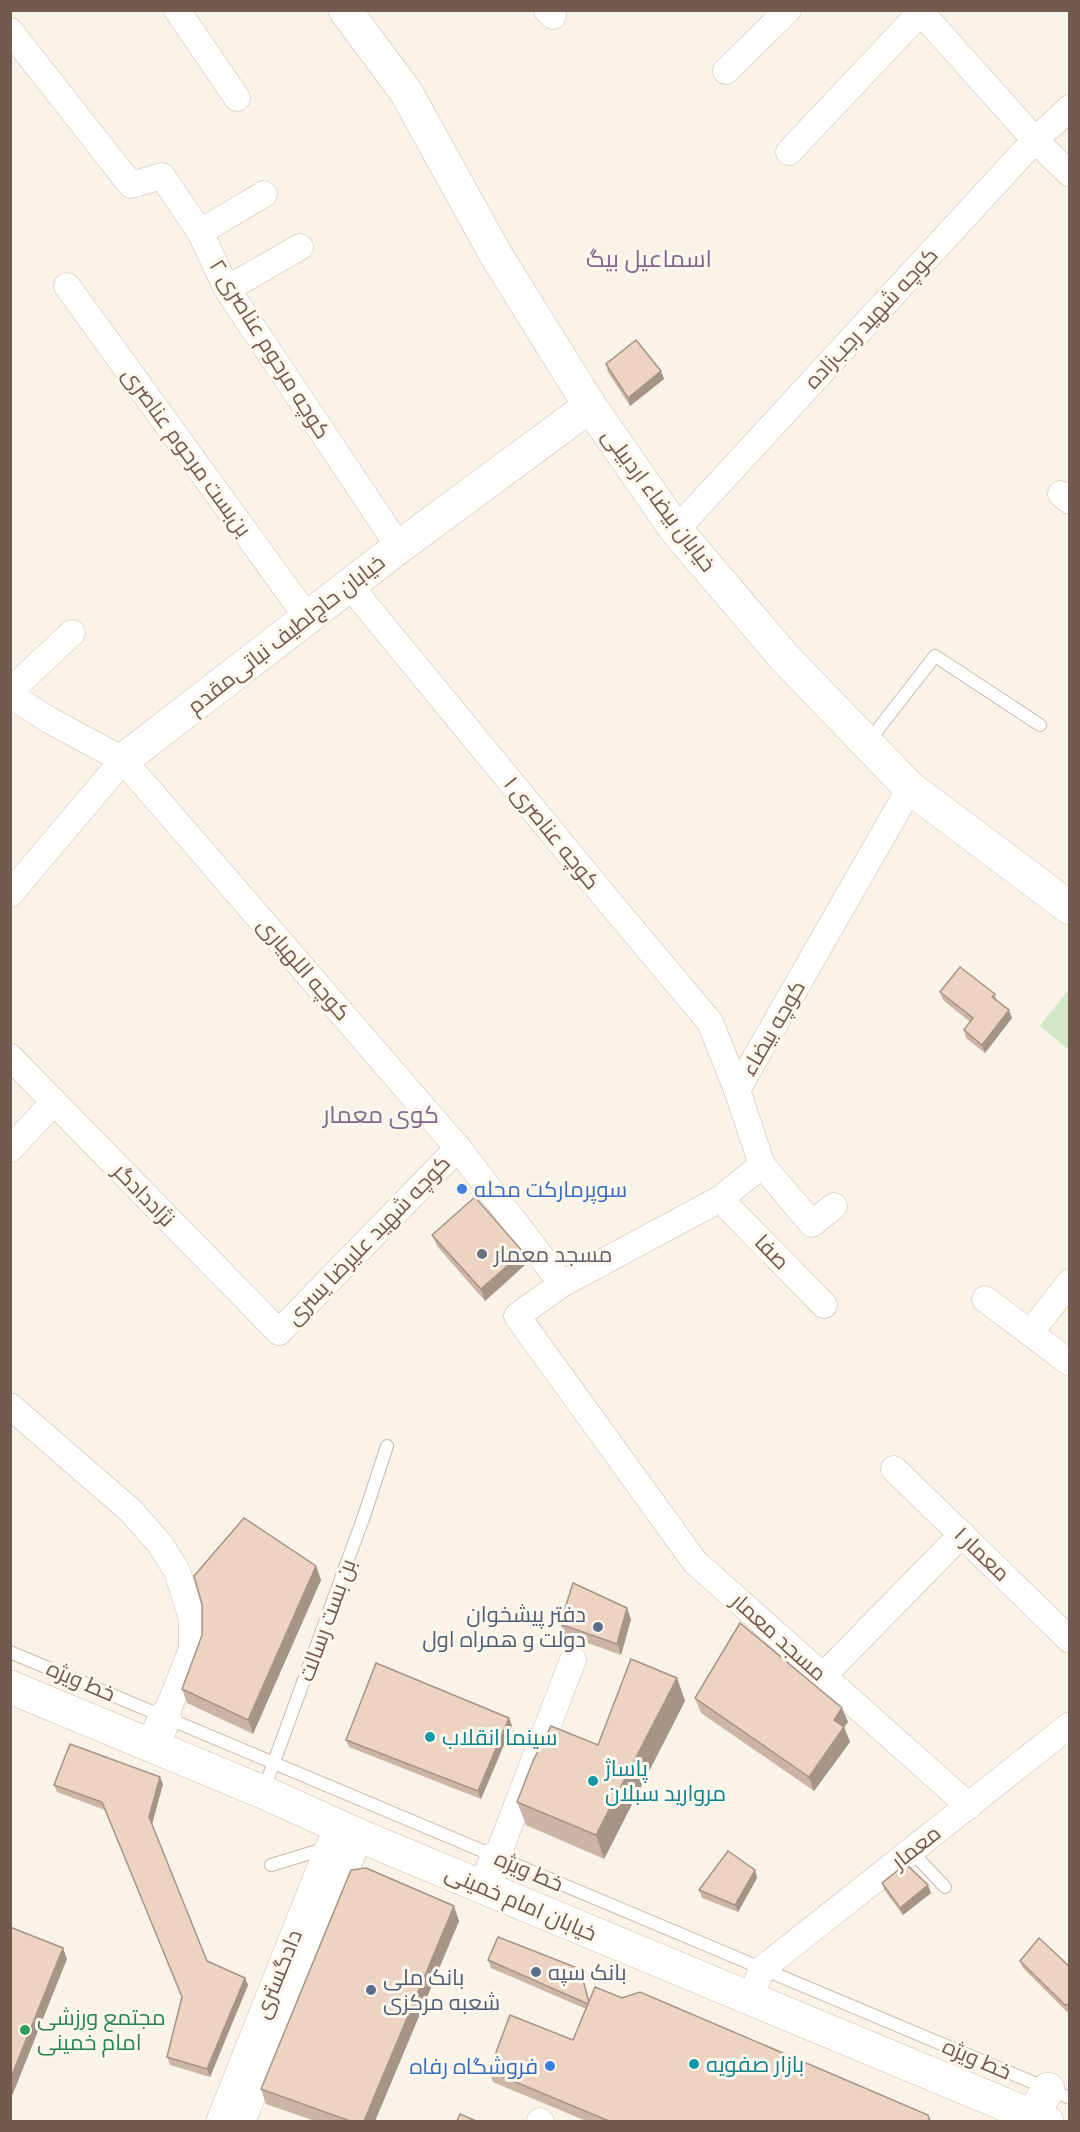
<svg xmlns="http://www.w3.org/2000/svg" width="1080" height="2132" viewBox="0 0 1080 2132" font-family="Cabin,Cairo,sans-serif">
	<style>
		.green { fill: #d3e7c7 }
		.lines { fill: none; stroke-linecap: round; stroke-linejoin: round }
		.lane-casing { stroke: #cbbbae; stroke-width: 14 }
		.street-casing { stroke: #cbbbae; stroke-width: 27 }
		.secondary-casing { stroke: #cebcac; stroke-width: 34 }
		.lane { stroke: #fff; stroke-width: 12 }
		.street { stroke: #fff; stroke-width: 26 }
		.secondary { stroke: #fff; stroke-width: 33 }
		.wall { fill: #ccb5a6 }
		.shaded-wall { fill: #a69487 }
		.building { fill: #edd3c1; stroke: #a69487; stroke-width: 1.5 }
		.shop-dot { fill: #3f7fe0; stroke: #fdf7ed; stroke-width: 2 }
		.worship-dot { fill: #6b7280; stroke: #fdf7ed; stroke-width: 2 }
		.service-dot { fill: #5c6f8a; stroke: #fdf7ed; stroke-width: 2 }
		.culture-dot { fill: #0f9aa8; stroke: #fdf7ed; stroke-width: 2 }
		.leisure-dot { fill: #2e9e5b; stroke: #fdf7ed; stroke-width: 2 }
		.labels { text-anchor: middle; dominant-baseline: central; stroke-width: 6; stroke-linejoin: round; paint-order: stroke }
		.street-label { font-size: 22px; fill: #725b4e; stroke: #fdf7ed }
		.shop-label { font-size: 22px; fill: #366cbe; stroke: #fdf7ed; text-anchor: start }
		.worship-label { font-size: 22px; fill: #5b616d; stroke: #fdf7ed; text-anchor: start }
		.service-label { font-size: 22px; fill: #4e5e75; stroke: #fdf7ed; text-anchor: start }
		.culture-label { font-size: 22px; fill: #0d838f; stroke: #fdf7ed; text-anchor: start }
		.leisure-label { font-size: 22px; fill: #27864d; stroke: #fdf7ed; text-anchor: start }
		.neighbourhood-label { font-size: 24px; fill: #81668e; stroke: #fdf7ed }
	</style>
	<rect width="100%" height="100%" fill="#faf3e7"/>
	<path class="green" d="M1069,989V1050L1040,1026Z"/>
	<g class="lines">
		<g class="lane-casing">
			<g id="lane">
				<path d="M868,742L935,656L1040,725"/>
				<path d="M10,1652L1070,2098"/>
				<path d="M263,1792L364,1516L387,1446"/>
				<path d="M911,1851L945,1887"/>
				<path d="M271,1865L327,1848"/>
			</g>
		</g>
		<g class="street-casing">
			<g id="street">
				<path d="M177,10L237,98"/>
				<path d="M547,10L553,16"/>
				<path d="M919,10L1035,140L1070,174"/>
				<path d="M10,31L131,185L162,176L200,232L227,289L399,547"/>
				<path d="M726,71L788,10"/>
				<path d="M789,152L921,12"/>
				<path d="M200,232L264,194"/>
				<path d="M67,286L307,617"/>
				<path d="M227,289L300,247"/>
				<path d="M1061,494L1070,501"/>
				<path d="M676,530L1035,140L1070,108"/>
				<path d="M350,586L610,903L710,1022L737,1090"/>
				<path d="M10,691L72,633"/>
				<path d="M10,695L49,720L123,760L458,1148L562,1284"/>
				<path d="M910,788L737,1090L762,1165L720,1199L562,1284L517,1316L695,1562L969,1806"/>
				<path d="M10,894L123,760"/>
				<path d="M10,1057L279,1332L458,1148"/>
				<path d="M10,1149L54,1102"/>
				<path d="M762,1165L812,1224L834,1206"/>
				<path d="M720,1199L824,1305"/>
				<path d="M985,1299L1070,1363"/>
				<path d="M1030,1333L1070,1282"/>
				<path d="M10,1406L131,1511L160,1544L177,1571L192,1619V1649L165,1717"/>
				<path d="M894,1469L1070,1640"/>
				<path d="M823,1676L962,1534"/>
				<path d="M497,1857L573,1660"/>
				<path d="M750,1998L762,1969L1070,1725"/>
				<path d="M540,2121L541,2122"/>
				<path d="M219,2122L328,1848L339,1827"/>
				<path d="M242,2122L360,1836"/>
			</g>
		</g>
		<g class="secondary-casing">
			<g id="secondary">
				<path d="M345,10L406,92L496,255L590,406L676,530L785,658L910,788L1070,908"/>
				<path d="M123,760L399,547L590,406"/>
				<path d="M10,1687L263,1792L360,1836L1047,2122"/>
				<path d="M153,1745L165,1717"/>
				<path d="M485,1888L497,1857"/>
				<path d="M1028,2122L1048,2089"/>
			</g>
		</g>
		<use href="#lane" class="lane"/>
		<use href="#street" class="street"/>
		<use href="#secondary" class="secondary"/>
	</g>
	<g class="wall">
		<path d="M606,364L661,371L664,379L630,406L608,372Z"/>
		<path d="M940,992L995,994L997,1001L1012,1018L985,1053L966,1038L964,1030L970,1022L943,1000Z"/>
		<path d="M432,1235L523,1252L527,1263L485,1301L437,1246Z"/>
		<path d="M316,1566L321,1580L253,1734L187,1703L182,1689Z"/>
		<path d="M631,1619L621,1655L565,1635L560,1624Z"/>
		<path d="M677,1678L685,1701L604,1859L526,1825L517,1802L598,1745Z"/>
		<path d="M695,1698L842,1708L848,1722L844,1727L850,1742L814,1791L701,1713Z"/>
		<path d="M512,1726L481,1799L349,1747L346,1740Z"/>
		<path d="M163,1784L152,1824L207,1961L248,1985L210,2077L170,2065L167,2057L182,1997L105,1810L57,1792L54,1785Z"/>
		<path d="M755,1870L757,1878L738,1912L702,1898L699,1890Z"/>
		<path d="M882,1883L931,1893L903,1915L885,1891Z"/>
		<path d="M459,1921L375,2121H315L266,2104L261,2089Z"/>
		<path d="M488,1960L580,1969L589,2001L930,2121H586L493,2082L489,2071L573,2040L586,2009L491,1968Z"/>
		<path d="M1020,1961L1070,1967V2012H1067L1023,1968Z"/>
	</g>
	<g class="shaded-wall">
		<path d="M661,371L664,379L630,406L628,398Z"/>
		<path d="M1009,1010L1012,1018L985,1053L982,1045Z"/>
		<path d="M523,1252L527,1263L485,1301L481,1289Z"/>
		<path d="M316,1566L321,1580L253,1734L248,1720Z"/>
		<path d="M627,1608L631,1619L621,1655L617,1644Z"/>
		<path d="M677,1678L685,1701L604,1859L596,1835Z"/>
		<path d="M842,1708L848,1722L839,1734L834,1720Z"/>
		<path d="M509,1718L512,1726L481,1799L478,1791Z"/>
		<path d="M844,1727L850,1742L814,1791L809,1777Z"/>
		<path d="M160,1777L163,1784L152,1824L149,1817Z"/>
		<path d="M755,1870L757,1878L738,1912L735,1905Z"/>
		<path d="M928,1885L931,1893L903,1915L900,1908Z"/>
		<path d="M454,1906L459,1921L375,2121H364Z"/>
		<path d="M63,1948L67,1959L10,2101V2080Z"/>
		<path d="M245,1978L248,1985L210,2077L207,2069Z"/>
	</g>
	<g class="building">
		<path d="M636,340L661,371L628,398L606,364Z"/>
		<path d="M960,967L995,994L992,997L1009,1010L982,1045L964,1030L973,1018L940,992Z"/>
		<path d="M475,1197L523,1252L481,1289L432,1235Z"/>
		<path d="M244,1518L316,1566L248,1720L182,1689L202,1635V1604L194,1576Z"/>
		<path d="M573,1583L627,1608L617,1644L560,1624Z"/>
		<path d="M740,1623L842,1708L834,1720L844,1727L809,1777L695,1698Z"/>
		<path d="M631,1659L677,1678L596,1835L517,1802L533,1761L551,1726L598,1745Z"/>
		<path d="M376,1663L509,1718L478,1791L346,1740Z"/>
		<path d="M70,1744L160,1777L149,1817L207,1961L245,1978L207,2069L167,2057L182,1997L102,1802L54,1785Z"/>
		<path d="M728,1851L755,1870L735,1905L699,1890Z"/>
		<path d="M906,1864L928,1885L900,1908L882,1883Z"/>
		<path d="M366,1868L454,1906L364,2121H350L261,2089L351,1870Z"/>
		<path d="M10,1927L63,1948L10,2080Z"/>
		<path d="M498,1937L580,1969L589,2002L588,2004L488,1960Z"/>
		<path d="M1039,1938L1070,1967V2004L1065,2005L1020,1961Z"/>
		<path d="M595,1987L622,1998L640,1992L928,2115L930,2121H609L489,2071L510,2015L573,2040Z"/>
		<path d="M460,2114L476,2121H457Z"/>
	</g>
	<g class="shop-dot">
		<circle cx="462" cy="1189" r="6"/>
		<circle cx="550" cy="2066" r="6"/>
	</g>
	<circle class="worship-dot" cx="482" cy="1254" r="6"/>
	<g class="service-dot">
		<circle cx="598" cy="1627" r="6"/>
		<circle cx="536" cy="1972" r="6"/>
		<circle cx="371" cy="1990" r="6"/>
	</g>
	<g class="culture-dot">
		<circle cx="430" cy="1737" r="6"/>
		<circle cx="593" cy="1781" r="6"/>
		<circle cx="694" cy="2064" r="6"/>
	</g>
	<circle class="leisure-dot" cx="25" cy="2030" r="6"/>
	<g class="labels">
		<g class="street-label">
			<text transform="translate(871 318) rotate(-47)">کوچه شهید رجب‌زاده</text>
			<text transform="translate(270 349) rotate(58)">کوچه مرحوم عناصری ۲</text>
			<text transform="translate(187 452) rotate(54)">بن‌بست مرحوم عناصری</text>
			<text transform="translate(659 500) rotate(53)">خیابان بیضاء اردبیلی</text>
			<text transform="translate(286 634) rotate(-38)">خیابان حاج‌لطیف نباتی‌مقدم</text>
			<text transform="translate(552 833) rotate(51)">کوچه عناصری ۱</text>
			<text transform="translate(304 969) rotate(49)">کوچه اللهیاری</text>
			<text transform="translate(773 1028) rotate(-60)">کوچه بیضاء</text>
			<text transform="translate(144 1195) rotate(46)">نژاددادگر</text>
			<text transform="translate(368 1240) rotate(-46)">کوچه شهید علیرضا یسری</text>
			<text transform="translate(772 1252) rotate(46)">صفا</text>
			<text transform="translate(982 1554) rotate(44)">معمار ۱</text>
			<text transform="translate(327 1620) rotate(-70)">بن بست رسالت</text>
			<text transform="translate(779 1637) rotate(42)">مسجد معمار</text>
			<text transform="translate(81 1681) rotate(23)">خط ویژه</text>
			<text transform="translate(916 1847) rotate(-38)">معمار</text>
			<text transform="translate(529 1871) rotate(23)">خط ویژه</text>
			<text transform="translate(521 1903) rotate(23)">خیابان امام خمینی</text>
			<text transform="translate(278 1974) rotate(-68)">دادگستری</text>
			<text transform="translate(977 2059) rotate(23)">خط ویژه</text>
		</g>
		<g class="shop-label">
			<text x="474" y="1189">سوپرمارکت محله</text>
			<text x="538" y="2066" text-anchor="end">فروشگاه رفاه</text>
		</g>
		<g class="worship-label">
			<text x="494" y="1254">مسجد معمار</text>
		</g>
		<g class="service-label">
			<text x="586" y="1614" text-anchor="end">دفتر پیشخوان<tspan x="586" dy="25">دولت و همراه اول</tspan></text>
			<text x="548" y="1972">بانک سپه</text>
			<text x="383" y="1977">بانک ملی<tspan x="383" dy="25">شعبه مرکزی</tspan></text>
		</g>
		<g class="culture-label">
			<text x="442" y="1737">سینما انقلاب</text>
			<text x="605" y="1768">پاساژ<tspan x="605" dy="25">مروارید سبلان</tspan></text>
			<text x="706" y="2064">بازار صفویه</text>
		</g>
		<g class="leisure-label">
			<text x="37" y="2017">مجتمع ورزشی<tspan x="37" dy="25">امام خمینی</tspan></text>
		</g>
		<g class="neighbourhood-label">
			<text x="649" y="258">اسماعیل بیگ</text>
			<text x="381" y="1114">کوی معمار</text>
		</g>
	</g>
	<rect width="1080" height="2132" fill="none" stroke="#725b4e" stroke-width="24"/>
</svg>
